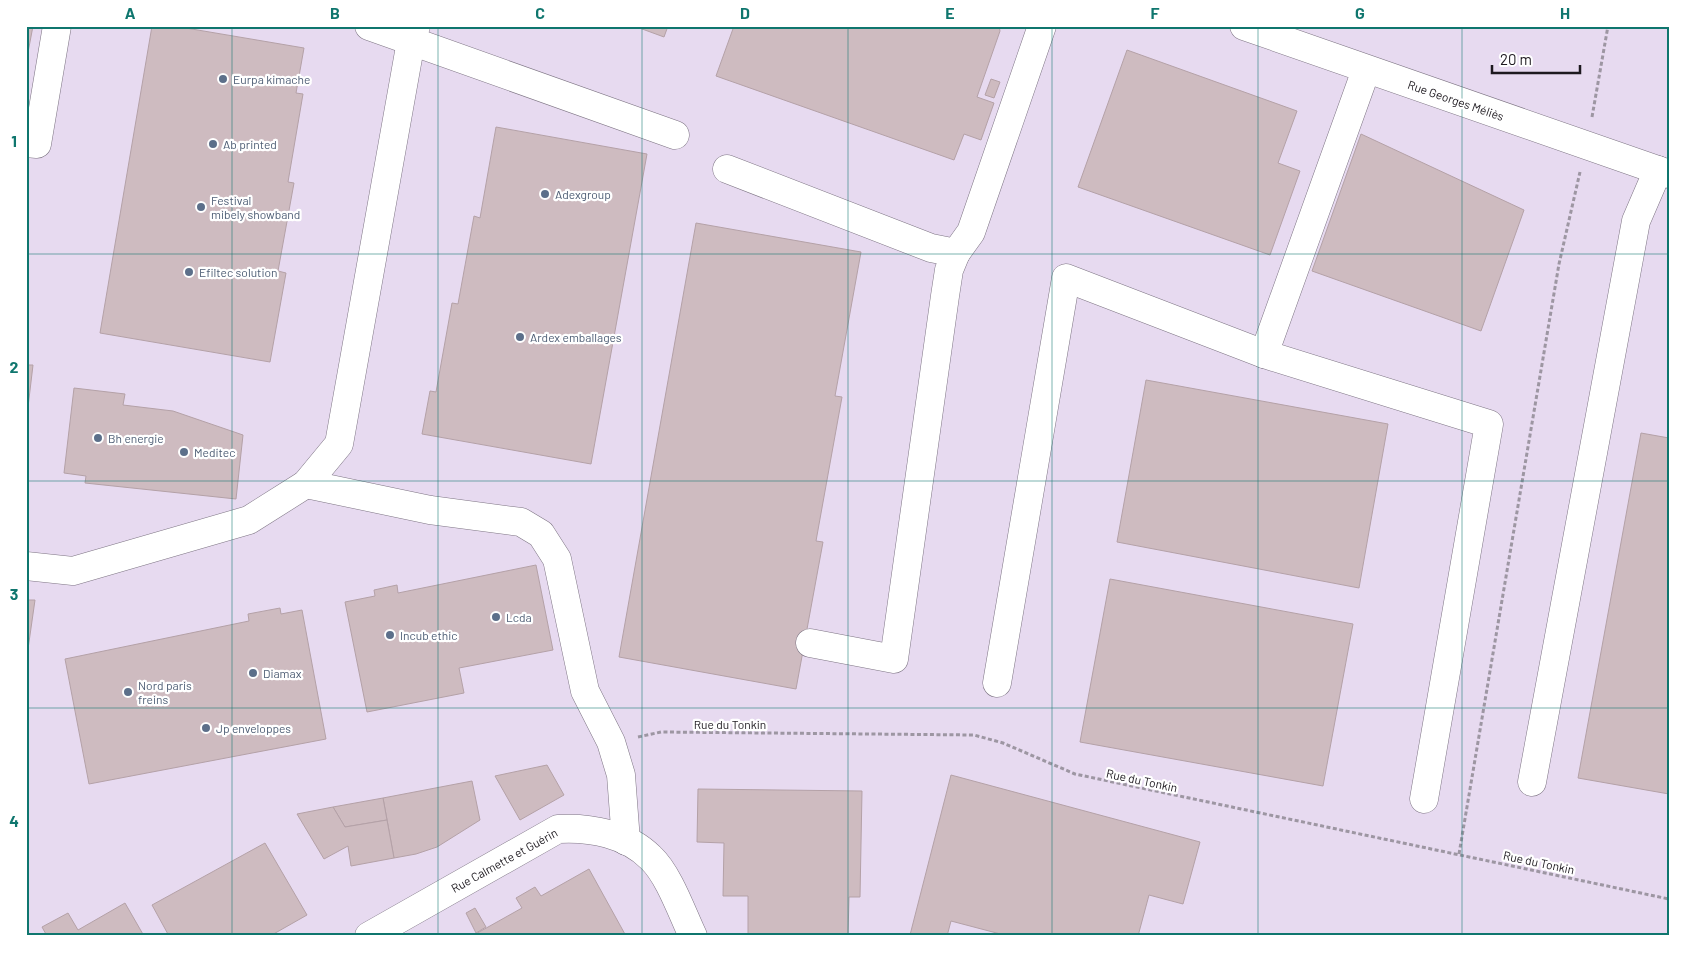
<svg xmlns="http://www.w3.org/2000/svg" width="1695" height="962" viewBox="0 0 1695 962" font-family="Barlow,sans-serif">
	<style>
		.built { fill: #e7daf0 }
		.building { fill: #cebbc0; stroke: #b4a1a7 }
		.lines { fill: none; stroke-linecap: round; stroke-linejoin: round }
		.minor-casing { stroke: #7e7584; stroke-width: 29 }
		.path { stroke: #9d96a2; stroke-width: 3; stroke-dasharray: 4 2.5; stroke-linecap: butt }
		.minor { stroke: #fff; stroke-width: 28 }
		.grid { fill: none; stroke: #0f766e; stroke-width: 1; stroke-opacity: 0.55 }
		.service-dot { fill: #5c6f8a; stroke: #fff; stroke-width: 2 }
		.labels { text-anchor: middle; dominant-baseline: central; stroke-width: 4.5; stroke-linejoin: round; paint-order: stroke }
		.service-label { font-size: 12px; fill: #4e5e75; stroke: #fff; text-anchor: start }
		.street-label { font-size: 12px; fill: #1d191f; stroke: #fff }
		.neatline { fill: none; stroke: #0f766e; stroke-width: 2 }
		.grid-label { font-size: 16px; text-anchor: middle; font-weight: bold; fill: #0f766e }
	</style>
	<rect width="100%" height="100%" fill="#f0e6f6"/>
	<rect class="built" x="26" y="26" width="1643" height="910"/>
	<g class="building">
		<path d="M26,26H33L26,63Z"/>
		<path d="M152,26H174L304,48L296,93L303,94L288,182L294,183L278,271L286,273L270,362L100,333Z"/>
		<path d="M634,26H668L664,37Z"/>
		<path d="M734,26H999L1000,31L977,97L994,103L981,140L964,134L954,160L716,76Z"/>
		<path d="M1127,50L1297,111L1278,163L1300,171L1270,255L1078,187Z"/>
		<path d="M991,79L1000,82L994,98L985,95Z"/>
		<path d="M496,127L647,154L591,464L422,434L430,391L436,392L452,303L458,304L474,216L480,218Z"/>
		<path d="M1361,134L1524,210L1481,331L1312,271Z"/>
		<path d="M696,223L861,252L835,396L842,397L816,541L823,542L796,689L619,657Z"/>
		<path d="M26,365H33L26,424Z"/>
		<path d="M1146,380L1388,424L1359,588L1117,542Z"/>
		<path d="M74,388L125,394L123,405L173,411L243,435L236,499L85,483L86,476L64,473Z"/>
		<path d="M1641,433L1669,438V794L1578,778Z"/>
		<path d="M536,565L553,650L459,668L464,693L367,712L345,602L375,596L374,590L397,585L398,593Z"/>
		<path d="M1110,579L1353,624L1323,786L1080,742Z"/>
		<path d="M26,600H35L26,663Z"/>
		<path d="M280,608L281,614L302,610L326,739L89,784L65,659L249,621L248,614Z"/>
		<path d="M547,765L564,795L520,820L495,776Z"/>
		<path d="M951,775L1200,842L1183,904L1149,895L1138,936H1008L951,921L947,936L910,935Z"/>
		<path d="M472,781L480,820L437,847L416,854L394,858L383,798Z"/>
		<path d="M698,789L862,791L860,897H849L848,936H748V896H723L724,843L697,842Z"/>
		<path d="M383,798L387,820L345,827L333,807Z"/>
		<path d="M333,807L345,827L387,820L394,858L351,866L348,846L324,859L297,814Z"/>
		<path d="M265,843L307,915L270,936H169L152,905Z"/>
		<path d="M589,869L626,936H472L522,908L516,898L535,887L541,896Z"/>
		<path d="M125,903L144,936H47L42,927L68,913L78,930Z"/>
		<path d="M475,908L486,927L476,933L466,913Z"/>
	</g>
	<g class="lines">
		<g class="minor-casing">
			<g id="minor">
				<path d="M369,26L675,135"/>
				<path d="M1244,26L1669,174"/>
				<path d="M26,143L37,144L57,26"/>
				<path d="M727,169L931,248L956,253L971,232L1042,26"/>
				<path d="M1264,354L1366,70"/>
				<path d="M306,484L430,510L521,522L541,534L557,559L585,691L611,742L621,775L626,841"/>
				<path d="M26,566L73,571L249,520L306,484L339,444L411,41L416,26"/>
				<path d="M810,643L894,659L945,296L949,270L956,253"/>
				<path d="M997,683L1066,278L1264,354L1489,424L1424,799"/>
				<path d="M1532,782L1636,221L1658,170"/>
				<path d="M369,936L558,829C591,827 627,834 651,858C669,875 682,913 693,936"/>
			</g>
		</g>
		<g class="path">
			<path d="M1592,117L1608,26"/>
			<path d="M638,737L661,732L974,735L1003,743L1075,774L1669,899"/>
			<path d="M1459,854L1559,264L1580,172"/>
		</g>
		<use href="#minor" class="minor"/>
	</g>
	<path class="grid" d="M232,26V936M438,26V936M642,26V936M848,26V936M1052,26V936M1258,26V936M1462,26V936M26,254H1669M26,481H1669M26,708H1669"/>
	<g class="service-dot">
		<circle cx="223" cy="79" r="5"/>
		<circle cx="213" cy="144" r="5"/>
		<circle cx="545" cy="194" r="5"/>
		<circle cx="201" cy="207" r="5"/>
		<circle cx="189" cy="272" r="5"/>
		<circle cx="520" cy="337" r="5"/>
		<circle cx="98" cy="438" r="5"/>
		<circle cx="184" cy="452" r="5"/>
		<circle cx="496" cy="617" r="5"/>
		<circle cx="390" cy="635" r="5"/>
		<circle cx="253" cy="673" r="5"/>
		<circle cx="128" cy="692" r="5"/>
		<circle cx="206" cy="728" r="5"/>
	</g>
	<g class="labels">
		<g class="service-label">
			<text x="233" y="79">Eurpa kimache</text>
			<text x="223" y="144">Ab printed</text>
			<text x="555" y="194">Adexgroup</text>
			<text x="211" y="200">Festival<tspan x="211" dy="14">mibely showband</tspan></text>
			<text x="199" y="272">Efiltec solution</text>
			<text x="530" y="337">Ardex emballages</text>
			<text x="108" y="438">Bh energie</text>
			<text x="194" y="452">Meditec</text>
			<text x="506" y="617">Lcda</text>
			<text x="400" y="635">Incub ethic</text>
			<text x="263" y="673">Diamax</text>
			<text x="138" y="685">Nord paris<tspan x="138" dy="14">freins</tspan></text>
			<text x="216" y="728">Jp enveloppes</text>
		</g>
		<g class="street-label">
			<text transform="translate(1456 100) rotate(19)">Rue Georges Méliès</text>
			<text x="730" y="724">Rue du Tonkin</text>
			<text transform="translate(1142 780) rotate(12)">Rue du Tonkin</text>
			<text transform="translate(504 860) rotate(-29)">Rue Calmette et Guérin</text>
			<text transform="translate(1539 862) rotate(12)">Rue du Tonkin</text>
		</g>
	</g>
	<rect width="1695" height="962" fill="none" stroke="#ffffff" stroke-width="55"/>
	<path d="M1492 65v8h88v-8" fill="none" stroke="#1d191f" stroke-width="2.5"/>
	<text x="1500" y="65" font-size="15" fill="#1d191f" stroke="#ffffff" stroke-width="4" paint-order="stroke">20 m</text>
	<rect x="28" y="28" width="1640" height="906" class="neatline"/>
	<g class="grid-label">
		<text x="130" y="19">A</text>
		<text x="335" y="19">B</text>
		<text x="540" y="19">C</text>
		<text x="745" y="19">D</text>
		<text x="950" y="19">E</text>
		<text x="1155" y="19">F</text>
		<text x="1360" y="19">G</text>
		<text x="1565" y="19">H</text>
		<text x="14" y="147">1</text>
		<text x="14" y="373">2</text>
		<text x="14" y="600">3</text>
		<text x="14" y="827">4</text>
	</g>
</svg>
